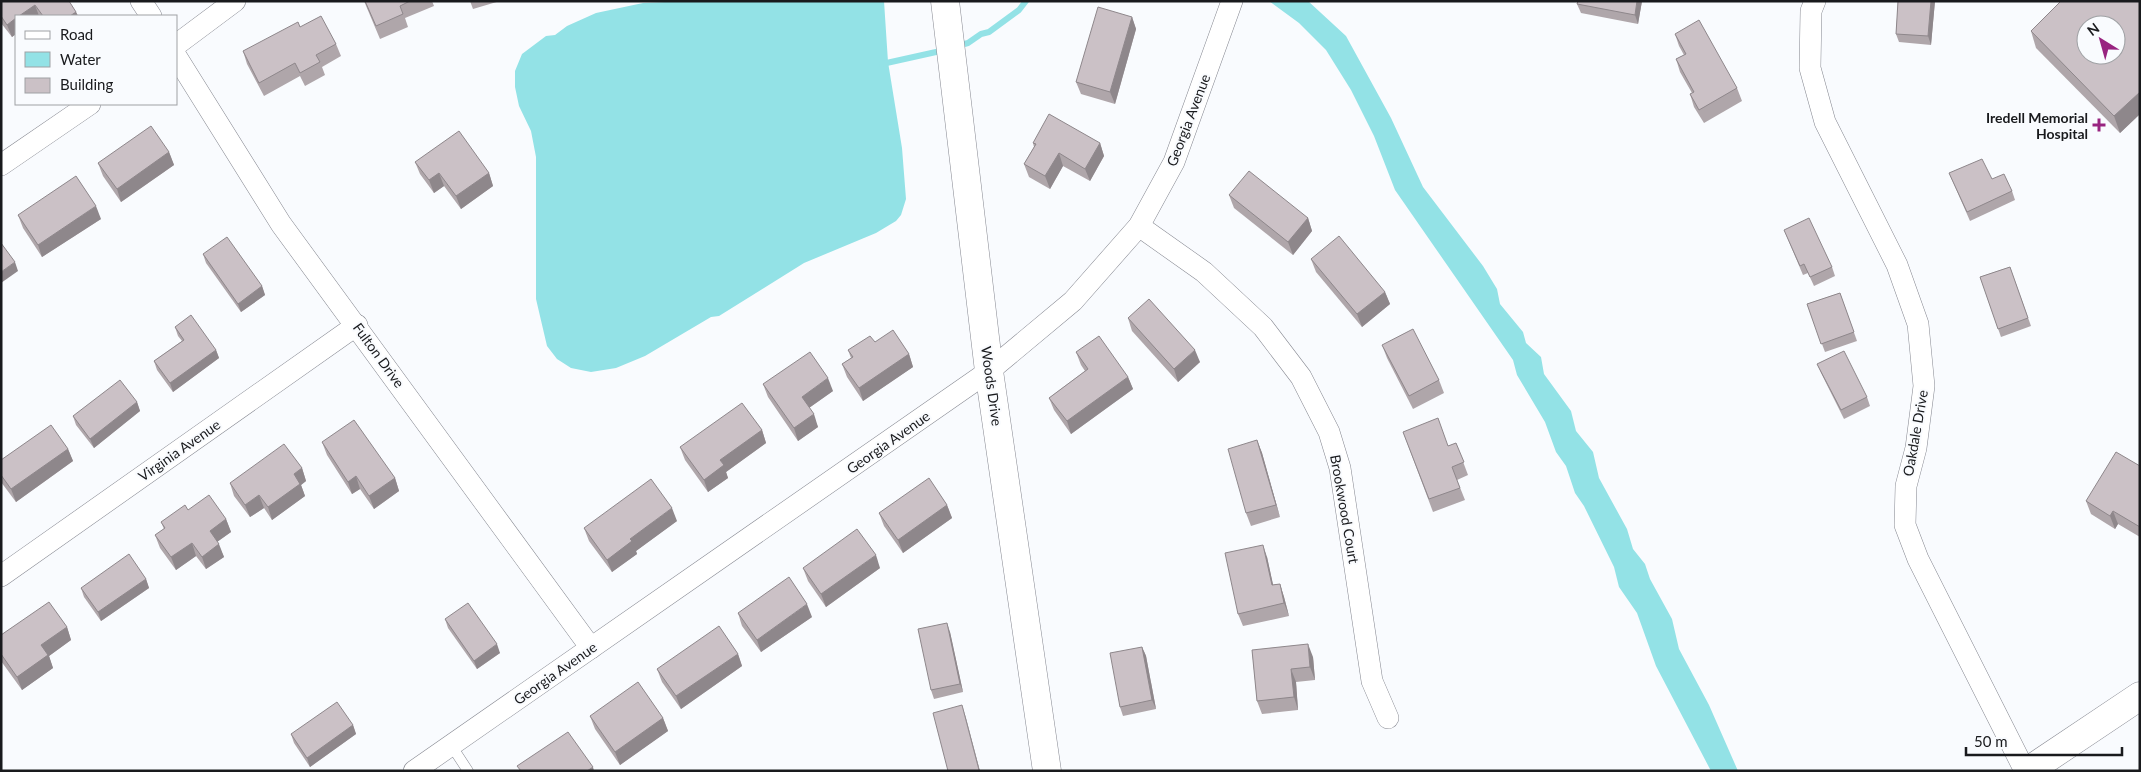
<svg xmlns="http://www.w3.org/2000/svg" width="2141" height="772" viewBox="0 0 2141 772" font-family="Lato,sans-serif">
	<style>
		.water { fill: #93e2e6 }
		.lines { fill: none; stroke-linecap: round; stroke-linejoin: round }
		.stream { stroke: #93e2e6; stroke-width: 6 }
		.lane-casing { stroke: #868891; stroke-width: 11 }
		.street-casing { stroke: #868891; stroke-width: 22 }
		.secondary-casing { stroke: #868891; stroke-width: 29 }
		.lane { stroke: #fff; stroke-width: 10 }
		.street { stroke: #fff; stroke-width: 21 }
		.secondary { stroke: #fff; stroke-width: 28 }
		.wall { fill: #afa6aa }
		.shaded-wall { fill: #8e878b }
		.building { fill: #cbc1c6; stroke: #8e878b; fill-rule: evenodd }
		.poi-dot { fill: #982480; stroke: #f9fbfe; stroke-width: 2 }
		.labels { text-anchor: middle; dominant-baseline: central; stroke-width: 4; stroke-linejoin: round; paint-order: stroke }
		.poi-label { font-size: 14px; font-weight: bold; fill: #191a1d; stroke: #f9fbfe; text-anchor: end }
		.street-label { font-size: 14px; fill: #191a1d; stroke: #f9fbfe }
	</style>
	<rect width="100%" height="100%" fill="#f9fbfe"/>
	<g class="water">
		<path d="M687,1H884L888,62L902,148L906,199L901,215L896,221L876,233L804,263L719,316L711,317L645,356L616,368L591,372L571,368L557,359L547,346L536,299V157L531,131L519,106L515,87V71L522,54L546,36L555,35L567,26L596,13L643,3Z"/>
		<path d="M1269,1H1308L1346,36L1391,118L1423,187L1483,266L1497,289L1500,304L1523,332L1526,343L1541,357L1544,374L1571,411L1576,431L1593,452L1599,478L1627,529L1633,549L1645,564L1650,579L1672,619L1679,649L1709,705L1738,771H1711L1656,666L1637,613L1619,587L1614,567L1584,506L1575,493L1566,466L1556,452L1545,422L1517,375L1513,360L1395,190L1374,136L1351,90L1326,50L1299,23Z"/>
	</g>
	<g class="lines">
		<g class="stream">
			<path d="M957,46L968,43L981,34L989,32L1019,10L1026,1"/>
			<path d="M882,64L945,50"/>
		</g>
		<g class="lane-casing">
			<path id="lane" d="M451,745L468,771"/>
		</g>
		<g class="street-casing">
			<g id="street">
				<path d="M141,1L151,16"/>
				<path d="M1815,1L1811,11L1810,68L1825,122L1897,265L1918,324L1924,386L1916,448L1906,486L1905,525L1918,559L2025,771"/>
				<path d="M176,45L235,1"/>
				<path d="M176,56L281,224L591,648"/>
				<path d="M1,165L90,104"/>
				<path d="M1139,226L1204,272L1263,327L1301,377L1329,432L1340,468L1372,681L1388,718"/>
				<path d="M1,576L357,325"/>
				<path d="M414,771L989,371L1073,301L1139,226L1174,162L1232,1"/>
			</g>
		</g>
		<g class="secondary-casing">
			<g id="secondary">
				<path d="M945,1L989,371L1047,771"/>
				<path d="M2028,771L2140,696"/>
			</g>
		</g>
		<use href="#lane" class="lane"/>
		<use href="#street" class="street"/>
		<use href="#secondary" class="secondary"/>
	</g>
	<g class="wall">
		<path d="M1,1L76,12L78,16H16V34L12,37L1,23Z"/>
		<path d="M364,1H432L434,6L405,18L408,27L380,39Z"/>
		<path d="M470,1H500L473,9Z"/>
		<path d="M1578,1H1642L1638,24L1581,13L1577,4Z"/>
		<path d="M1898,1H1935L1931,45L1899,42L1896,34Z"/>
		<path d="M2140,1V114L2120,133L2036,48L2031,31Z"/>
		<path d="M1132,17L1136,29L1115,104L1081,94L1076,82Z"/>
		<path d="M300,27L336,44L341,56L322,67L325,75L305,86L300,76L264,96L247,64L243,51Z"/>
		<path d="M1675,34L1737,88L1742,101L1704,123L1694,107L1690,94L1692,93L1680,72L1676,59L1684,55L1679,46Z"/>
		<path d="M1033,143H1100L1104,156L1090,181L1063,166L1050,189L1029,177L1024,164L1034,147Z"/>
		<path d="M169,152L174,165L121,202L103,176L98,163Z"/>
		<path d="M415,162L489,173L493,186L461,209L444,186L434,193L420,174Z"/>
		<path d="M1949,173L1992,179L2012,191L2015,200L1970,221Z"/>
		<path d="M1229,195L1308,218L1312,231L1293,255L1234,208Z"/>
		<path d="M18,215L101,219L42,257L23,228Z"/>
		<path d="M1784,230L1832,267L1835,276L1814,286L1808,273L1803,275Z"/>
		<path d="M203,254L262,286L265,295L241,312L206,263Z"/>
		<path d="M1311,259L1385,292L1390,304L1362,327L1316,272Z"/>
		<path d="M2010,267L2031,326L2001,337L1980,277Z"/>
		<path d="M1840,293L1857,341L1825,352L1807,304Z"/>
		<path d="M1128,318L1200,362L1178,382L1132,331Z"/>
		<path d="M175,327L216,350L219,358L173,392L157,370L154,361L182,341L178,336Z"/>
		<path d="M875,342L909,354L913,367L863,401L847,377L842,364L851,358L848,350Z"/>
		<path d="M1382,345L1439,380L1444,393L1413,409L1387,358Z"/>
		<path d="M1076,352L1128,377L1133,389L1071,434L1054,410L1049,398L1085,371L1081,365Z"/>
		<path d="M1817,364L1867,397L1870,406L1844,419L1821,373Z"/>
		<path d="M763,384L833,391L809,408L818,427L798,441L768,397Z"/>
		<path d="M137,402L140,411L94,448L76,425L73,416Z"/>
		<path d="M762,430L766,443L726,472L728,478L708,492L685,460L680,447Z"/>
		<path d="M1403,432L1448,446L1456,443L1468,475L1457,480L1465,500L1433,512Z"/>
		<path d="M1257,440L1262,453L1280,517L1251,526L1246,513Z"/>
		<path d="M322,442L395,478L399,491L374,509L360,489L352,494L327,455Z"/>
		<path d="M68,449L73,461L16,502L1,482V460Z"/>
		<path d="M2140,466V537L2118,524L2115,529L2091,514L2086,501Z"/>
		<path d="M302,468L306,481L301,485L305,496L272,520L264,508L250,517L234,496L230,483Z"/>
		<path d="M947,505L952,518L903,553L884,526L879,513Z"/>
		<path d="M226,519L231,532L217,542L224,557L206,569L196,556L176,570L160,548L155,535L164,529L161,522Z"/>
		<path d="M677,521L636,551L637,554L612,572L589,541L584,528Z"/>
		<path d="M1267,557L1273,585L1280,584L1284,597L1289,616L1243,626L1238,614Z"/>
		<path d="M803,568H880L826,607L808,581Z"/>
		<path d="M146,579L149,588L101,621L84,597L81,588Z"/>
		<path d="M738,613L812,617L761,652L742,626Z"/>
		<path d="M445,619L500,653L477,669L448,628Z"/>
		<path d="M67,627L71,640L49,656L53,668L22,690L1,661V635Z"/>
		<path d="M950,632L963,692L934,699L931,690Z"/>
		<path d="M1142,647L1146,656L1156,709L1123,716L1120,707Z"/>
		<path d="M1252,650L1313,657L1315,680L1296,682L1298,710L1262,714L1257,701Z"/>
		<path d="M738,654L742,666L681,709L662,682L657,669Z"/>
		<path d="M590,716L663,718L668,731L620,765L595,729Z"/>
		<path d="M353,725L356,734L310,767L294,743L291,734Z"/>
	</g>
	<g class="shaded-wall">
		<path d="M1637,1H1642L1638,24L1635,15Z"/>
		<path d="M1931,1H1935L1931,45L1928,36Z"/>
		<path d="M35,5L39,16H19Z"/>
		<path d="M76,12L78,16H70Z"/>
		<path d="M1132,17L1136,29L1115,104L1110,92Z"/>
		<path d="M16,18V34L12,37L7,25Z"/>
		<path d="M2140,92V114L2120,133L2114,116Z"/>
		<path d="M1100,143L1104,156L1090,181L1085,169Z"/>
		<path d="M169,152L174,165L121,202L117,189Z"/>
		<path d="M1059,153L1063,166L1050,189L1045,176Z"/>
		<path d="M439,173L444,186L434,193L429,180Z"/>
		<path d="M489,173L493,186L461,209L456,196Z"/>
		<path d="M96,206L101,219L42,257L38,245Z"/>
		<path d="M1308,218L1312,231L1293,255L1288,242Z"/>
		<path d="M15,262L18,271L1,283V272Z"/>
		<path d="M262,286L265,295L241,312L238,304Z"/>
		<path d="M1385,292L1390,304L1362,327L1357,314Z"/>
		<path d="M216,350L219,358L173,392L170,383Z"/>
		<path d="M1195,350L1200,362L1178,382L1174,369Z"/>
		<path d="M909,354L913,367L863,401L859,388Z"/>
		<path d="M1128,377L1133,389L1071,434L1067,421Z"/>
		<path d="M828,378L833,391L806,410L802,397Z"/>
		<path d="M137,402L140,411L94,448L90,439Z"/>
		<path d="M814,414L818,427L798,441L794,428Z"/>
		<path d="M762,430L766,443L726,472L728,478L708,492L704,480L720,460Z"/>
		<path d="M1257,440L1262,453L1280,517L1276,505Z"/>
		<path d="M68,449L73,461L16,502L11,489Z"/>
		<path d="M302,468L306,481L301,485L305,496L272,520L268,507L294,474Z"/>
		<path d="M356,476L360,489L352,494L348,482Z"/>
		<path d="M395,478L399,491L374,509L369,496Z"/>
		<path d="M259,495L264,508L250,517L245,505Z"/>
		<path d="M947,505L952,518L903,553L898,540Z"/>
		<path d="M672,508L677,521L636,551L637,554L612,572L607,560L630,539Z"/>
		<path d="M2113,511L2118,524L2115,529L2110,516Z"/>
		<path d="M226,519L231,532L214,544L210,531Z"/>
		<path d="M192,543L196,556L176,570L171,557Z"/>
		<path d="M219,544L224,557L206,569L202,557Z"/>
		<path d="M1263,545L1267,557L1276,598L1272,585Z"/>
		<path d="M876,555L880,568L826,607L821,594Z"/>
		<path d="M146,579L149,588L101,621L98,612Z"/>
		<path d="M1280,584L1284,597L1289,616L1284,603Z"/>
		<path d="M807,604L812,617L761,652L757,640Z"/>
		<path d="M947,623L950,632L963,692L960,684Z"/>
		<path d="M67,627L71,640L49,656L53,668L22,690L17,677L41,645Z"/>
		<path d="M497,644L500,653L477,669L474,661Z"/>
		<path d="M1308,644L1313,657L1315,680L1310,667Z"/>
		<path d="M1142,647L1146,656L1156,709L1152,700Z"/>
		<path d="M738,654L742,666L681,709L676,696Z"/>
		<path d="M1291,669L1296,682L1298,710L1294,697Z"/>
		<path d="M962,705L966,718L980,771L979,770Z"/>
		<path d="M663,718L668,731L620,765L615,752Z"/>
		<path d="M353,725L356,734L310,767L307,758Z"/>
		<path d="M593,767L594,771H587Z"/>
	</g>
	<g class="building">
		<path d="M1,1H69L76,12L70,16H43L35,5L19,16H16V18L7,25L1,16Z"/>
		<path d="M365,1H410L400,6L403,14L376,26Z"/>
		<path d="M1578,1H1637L1635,15L1577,4Z"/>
		<path d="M1898,1H1931L1928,36L1896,34Z"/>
		<path d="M2061,1H2140V92L2114,116L2031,31ZM2086,25H2116V55H2086Z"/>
		<path d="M1098,7L1132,17L1110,92L1076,82Z"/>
		<path d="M321,16L336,44L316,55L320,62L300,73L295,63L259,83L243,51L298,22L300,27Z"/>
		<path d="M1699,20L1737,88L1699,110L1690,94L1694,92L1676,59L1686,54L1675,34Z"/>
		<path d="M1049,114L1100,143L1085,169L1059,153L1045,176L1024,164L1036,144L1033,143Z"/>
		<path d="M151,126L169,152L117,189L98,163Z"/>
		<path d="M459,131L489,173L456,196L439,173L429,180L415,162Z"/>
		<path d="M1982,159L1992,179L2004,174L2012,191L1967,212L1949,173Z"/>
		<path d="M1249,171L1308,218L1288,242L1229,195Z"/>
		<path d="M76,176L96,206L38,245L18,215Z"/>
		<path d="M1809,218L1832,267L1810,277L1804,264L1800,266L1784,230Z"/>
		<path d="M1339,236L1385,292L1357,314L1311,259Z"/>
		<path d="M227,237L262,286L238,304L203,254Z"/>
		<path d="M1,243L15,262L1,272Z"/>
		<path d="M2010,267L2028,318L1998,329L1980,277Z"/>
		<path d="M1840,293L1854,332L1821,344L1807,304Z"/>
		<path d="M1149,299L1195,350L1174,369L1128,318Z"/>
		<path d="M191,315L216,350L170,383L154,361L184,340L175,327Z"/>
		<path d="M1413,329L1439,380L1409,396L1382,345Z"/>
		<path d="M893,330L909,354L859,388L842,364L853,357L848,350L870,336L875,342Z"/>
		<path d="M1099,336L1128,377L1067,421L1049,398L1088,369L1076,352Z"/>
		<path d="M1844,351L1867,397L1841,410L1817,364Z"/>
		<path d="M810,352L828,378L802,397L814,414L794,428L763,384Z"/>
		<path d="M120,380L137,402L90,439L73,416Z"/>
		<path d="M742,403L762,430L720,460L724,465L704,480L680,447Z"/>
		<path d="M1438,418L1448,446L1456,443L1464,462L1452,467L1460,488L1429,499L1403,432Z"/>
		<path d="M354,420L395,478L369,496L356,476L348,482L322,442Z"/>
		<path d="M51,425L68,449L11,489L1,475V460Z"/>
		<path d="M1257,440L1276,505L1246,513L1228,449Z"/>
		<path d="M284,444L302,468L294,474L300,484L268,507L259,495L245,505L230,483Z"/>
		<path d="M2116,452L2140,466V527L2113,511L2110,516L2086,501Z"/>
		<path d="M929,478L947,505L898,540L879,513Z"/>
		<path d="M651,479L672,508L630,539L632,541L607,560L584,528Z"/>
		<path d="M209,495L226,519L210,531L219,544L202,557L192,543L171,557L155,535L165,528L161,522L185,505L188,510Z"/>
		<path d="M857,529L876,555L821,594L803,568Z"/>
		<path d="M1263,545L1272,585L1280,584L1284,603L1238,614L1225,553Z"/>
		<path d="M129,554L146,579L98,612L81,588Z"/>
		<path d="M789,577L807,604L757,640L738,613Z"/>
		<path d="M49,602L67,627L41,645L48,655L17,677L1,654V635Z"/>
		<path d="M468,603L497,644L474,661L445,619Z"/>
		<path d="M947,623L960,684L931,690L918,629Z"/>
		<path d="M719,626L738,654L676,696L657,669Z"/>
		<path d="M1308,644L1310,667L1291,669L1294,697L1257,701L1252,650Z"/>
		<path d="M1142,647L1152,700L1120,707L1110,653Z"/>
		<path d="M638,682L663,718L615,752L590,716Z"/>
		<path d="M337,702L353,725L307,758L291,734Z"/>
		<path d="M962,705L979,770L977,771H948L933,713Z"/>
		<path d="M568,732L593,767L587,771H521L517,766Z"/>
	</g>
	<path class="poi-dot" d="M2096.5 117.5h5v5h5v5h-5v5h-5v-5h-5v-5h5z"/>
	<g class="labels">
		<g class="poi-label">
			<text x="2088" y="117">Iredell Memorial<tspan x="2088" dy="16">Hospital</tspan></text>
		</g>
		<g class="street-label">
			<text transform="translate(1188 120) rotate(-69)">Georgia Avenue</text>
			<text transform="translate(379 355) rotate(54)">Fulton Drive</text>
			<text transform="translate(992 386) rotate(82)">Woods Drive</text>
			<text transform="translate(1915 433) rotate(-80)">Oakdale Drive</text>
			<text transform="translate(888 442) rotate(-35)">Georgia Avenue</text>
			<text transform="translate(179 450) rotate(-35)">Virginia Avenue</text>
			<text transform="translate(1345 509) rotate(80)">Brookwood Court</text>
			<text transform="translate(555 673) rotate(-35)">Georgia Avenue</text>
		</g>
	</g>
	<rect width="2141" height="772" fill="none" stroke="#191a1d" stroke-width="5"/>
	<rect x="15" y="15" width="162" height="90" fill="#f9fbfe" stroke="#9fa1a4"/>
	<rect x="25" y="31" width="25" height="8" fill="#ffffff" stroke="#9fa1a4"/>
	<text x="60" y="40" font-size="15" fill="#191a1d">Road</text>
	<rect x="25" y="52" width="25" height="15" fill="#93e2e6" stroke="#9fa1a4"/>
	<text x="60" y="65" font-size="15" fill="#191a1d">Water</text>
	<rect x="25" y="78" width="25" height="15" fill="#cbc1c6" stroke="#9fa1a4"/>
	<text x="60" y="90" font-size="15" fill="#191a1d">Building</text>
	<g transform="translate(2101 40) rotate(323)"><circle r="24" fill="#f9fbfe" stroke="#9fa1a4"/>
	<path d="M0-4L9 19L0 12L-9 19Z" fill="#982480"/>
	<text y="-8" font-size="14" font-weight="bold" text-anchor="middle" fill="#191a1d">N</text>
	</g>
	<path d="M1966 747v8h156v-8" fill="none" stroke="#191a1d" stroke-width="2.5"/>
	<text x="1974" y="747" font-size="15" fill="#191a1d" stroke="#f9fbfe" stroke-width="4" paint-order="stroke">50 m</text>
</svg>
